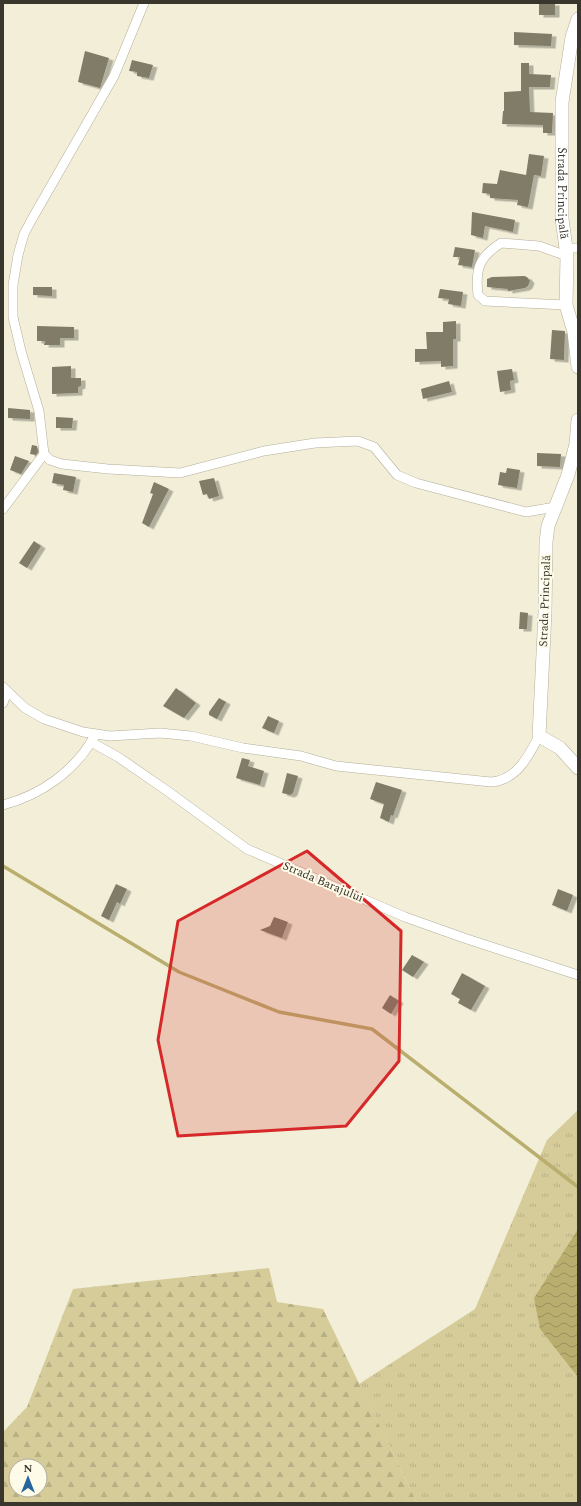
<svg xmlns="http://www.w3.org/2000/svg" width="581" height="1506" viewBox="0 0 581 1506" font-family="Spectral,serif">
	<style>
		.grass { fill: url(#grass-tufts) }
		.forest { fill: url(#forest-firs); fill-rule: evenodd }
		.water { fill: url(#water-waves) }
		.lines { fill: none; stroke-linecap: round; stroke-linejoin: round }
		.stream { stroke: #baae6e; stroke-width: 3.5 }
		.building { fill: #807c68; filter: url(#shadow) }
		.street-casing { stroke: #b3af9a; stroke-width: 10 }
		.secondary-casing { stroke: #b3af9a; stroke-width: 14 }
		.street { stroke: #fff; stroke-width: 9 }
		.secondary { stroke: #fff; stroke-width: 13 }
		.marked { fill: #d62828; fill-opacity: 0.2; stroke: #d62828; stroke-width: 3; stroke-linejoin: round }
		.labels { text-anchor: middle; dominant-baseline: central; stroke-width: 4; stroke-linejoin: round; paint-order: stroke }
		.street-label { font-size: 12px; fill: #38362d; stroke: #fefbe9 }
	</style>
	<defs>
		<pattern id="grass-tufts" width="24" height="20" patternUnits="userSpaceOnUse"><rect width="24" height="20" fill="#d6cc9a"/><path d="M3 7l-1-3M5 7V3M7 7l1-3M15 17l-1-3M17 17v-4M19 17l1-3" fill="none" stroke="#b8b085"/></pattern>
		<pattern id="forest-firs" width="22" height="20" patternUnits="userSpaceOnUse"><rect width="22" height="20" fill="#d6cc9a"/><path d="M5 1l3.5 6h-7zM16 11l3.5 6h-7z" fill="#b8b085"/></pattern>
		<pattern id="water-waves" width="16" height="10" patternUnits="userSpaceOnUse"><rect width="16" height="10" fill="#baae6e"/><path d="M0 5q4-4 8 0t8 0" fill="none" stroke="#988e5b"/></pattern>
		<filter id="shadow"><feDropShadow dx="4.5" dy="2.5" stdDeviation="0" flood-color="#0004"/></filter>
	</defs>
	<rect width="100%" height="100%" fill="#f2eed8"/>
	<path class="grass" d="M578,1110V1503H417L359,1384L475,1309L547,1140Z"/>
	<path class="forest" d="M269,1268L277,1302L323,1309L417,1503H3V1432L27,1407L73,1289ZM16,1466H40V1490H16Z"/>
	<path class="water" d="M578,1229V1377L540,1329L534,1298Z"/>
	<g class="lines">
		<path class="stream" d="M3,866L179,972L279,1012L372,1029L578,1187"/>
	</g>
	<g class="building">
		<rect x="539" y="3" width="16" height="12"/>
		<path d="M514,32L552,34L551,46L514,45Z"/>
		<path d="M85,51L109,58L100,88L78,82Z"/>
		<path d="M132,60L153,65L149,78L137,76V72L129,71Z"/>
		<path d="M521,63H529V74L551,75L550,87H529L530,112L553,113L552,133H543V125L502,124L503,111H504V92L521,91Z"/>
		<path d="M529,154L544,156L541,176L534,175L528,207L517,205L518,200L490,198V194L482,193L483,183L497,184L500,170L526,175Z"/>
		<path d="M472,212L515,220L513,232L485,226L483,238L471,235Z"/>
		<path d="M455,247L475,250L472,267L458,265L460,257H453Z"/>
		<path d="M524,276L527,277L530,281L528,286L525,288L508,291V289L487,287V279L492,277Z"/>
		<path d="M33,287H52V296L33,295Z"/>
		<path d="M440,289L463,292L461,306L448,304L449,299L438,298Z"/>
		<path d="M456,321V339H453V366L441,367V361L415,362V349H427L426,332H443V322Z"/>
		<path d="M37,326L74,327V338H60V345H44L45,341H37Z"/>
		<path d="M552,330L565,331L564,360L550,359Z"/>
		<path d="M71,366V378H81V386L78,387V393L52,394V367Z"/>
		<path d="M512,369L514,380L510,381L511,390L500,392L497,371Z"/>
		<path d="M449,381L452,392L423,399L421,389Z"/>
		<path d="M8,408L30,410V419L8,418Z"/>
		<path d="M56,417L73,418L72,428H56Z"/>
		<path d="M32,445L37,446L38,452L36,455L30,454Z"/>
		<path d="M537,453L561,454L560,467L537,466Z"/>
		<path d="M15,456L29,461L21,474L10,470Z"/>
		<path d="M507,468L520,470L517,488L498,485L500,472L506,473Z"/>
		<path d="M54,473L76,477L73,492L63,490L64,485L52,483Z"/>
		<path d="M214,478L219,496L209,499L207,494L203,495L199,481Z"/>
		<path d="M154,482L169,489L149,527L142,523L153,494L150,493Z"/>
		<path d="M34,541L41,546L27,568L19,563Z"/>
		<path d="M520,612L528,613L527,629H519Z"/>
		<path d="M176,688L196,703L184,718L163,706Z"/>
		<path d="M219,698L226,702L217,719L209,715V712Z"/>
		<path d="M268,716L279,721L274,733L262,728Z"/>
		<path d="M242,758L250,760L248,766L264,771L260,785L236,778Z"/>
		<path d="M287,773L298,776L293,793L290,795L282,793Z"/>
		<path d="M376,782L402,790L393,816L391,815L389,822L380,818L384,804L370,799Z"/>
		<path d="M116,884L127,889L120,904L117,902L109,920L101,916Z"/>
		<path d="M558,889L573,895L567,911L552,905Z"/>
		<path d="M274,917L288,922L282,938L260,930L270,926Z"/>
		<path d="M412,955L424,962L413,977L402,970Z"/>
		<path d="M462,973L485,986L471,1010L458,1003L460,999L451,994Z"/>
		<path d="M390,995L399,1001L391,1014L382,1008Z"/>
	</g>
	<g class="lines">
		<g class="street-casing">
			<g id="street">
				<path d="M144,3L114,76L32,219L24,234L18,255L13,285V317L21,351L39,411L44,454L50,460L62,464L108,469L180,473L264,451L315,443L358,441L374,447L397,475L416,483L526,512L555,507"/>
				<path d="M567,248H578"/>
				<path d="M566,305L485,301L478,295C475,269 479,257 501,243L539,246L567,256"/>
				<path d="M3,509L44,454"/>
				<path d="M3,687L25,708L44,719L83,732L110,736L160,733L191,736L243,748L301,756L336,766L491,782C517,780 528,757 539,736"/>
				<path d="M3,703L7,692"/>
				<path d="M91,742L118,757L166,790L247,849L405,917L464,938L578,975"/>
				<path d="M3,805C41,795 75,771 94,737"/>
			</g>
		</g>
		<g class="secondary-casing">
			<g id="secondary">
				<path id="s1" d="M578,19L572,37L562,102V219L567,256L566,305L574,332L578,367"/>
				<path d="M578,420L576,444L568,475L548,526L546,542L545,612L539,736L560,748L578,768"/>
			</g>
		</g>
		<use href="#street" class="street"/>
		<use href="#secondary" class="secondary"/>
	</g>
	<path class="marked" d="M307,851L401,931L399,1061L346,1126L178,1136L158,1040L178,921Z"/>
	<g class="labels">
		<g class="street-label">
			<text stroke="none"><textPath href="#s1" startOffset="176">Strada Principală</textPath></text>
			<text transform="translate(545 601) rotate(-88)">Strada Principală</text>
			<text transform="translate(323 882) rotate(23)">Strada Barajului</text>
		</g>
	</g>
	<rect width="581" height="1506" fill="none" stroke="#38362d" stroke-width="8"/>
	<g transform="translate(28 1478)"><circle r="19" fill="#fefbe9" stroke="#afac9e"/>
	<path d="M0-3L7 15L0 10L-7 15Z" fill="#26649b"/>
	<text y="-6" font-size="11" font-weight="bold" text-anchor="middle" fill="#38362d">N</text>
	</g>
</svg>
